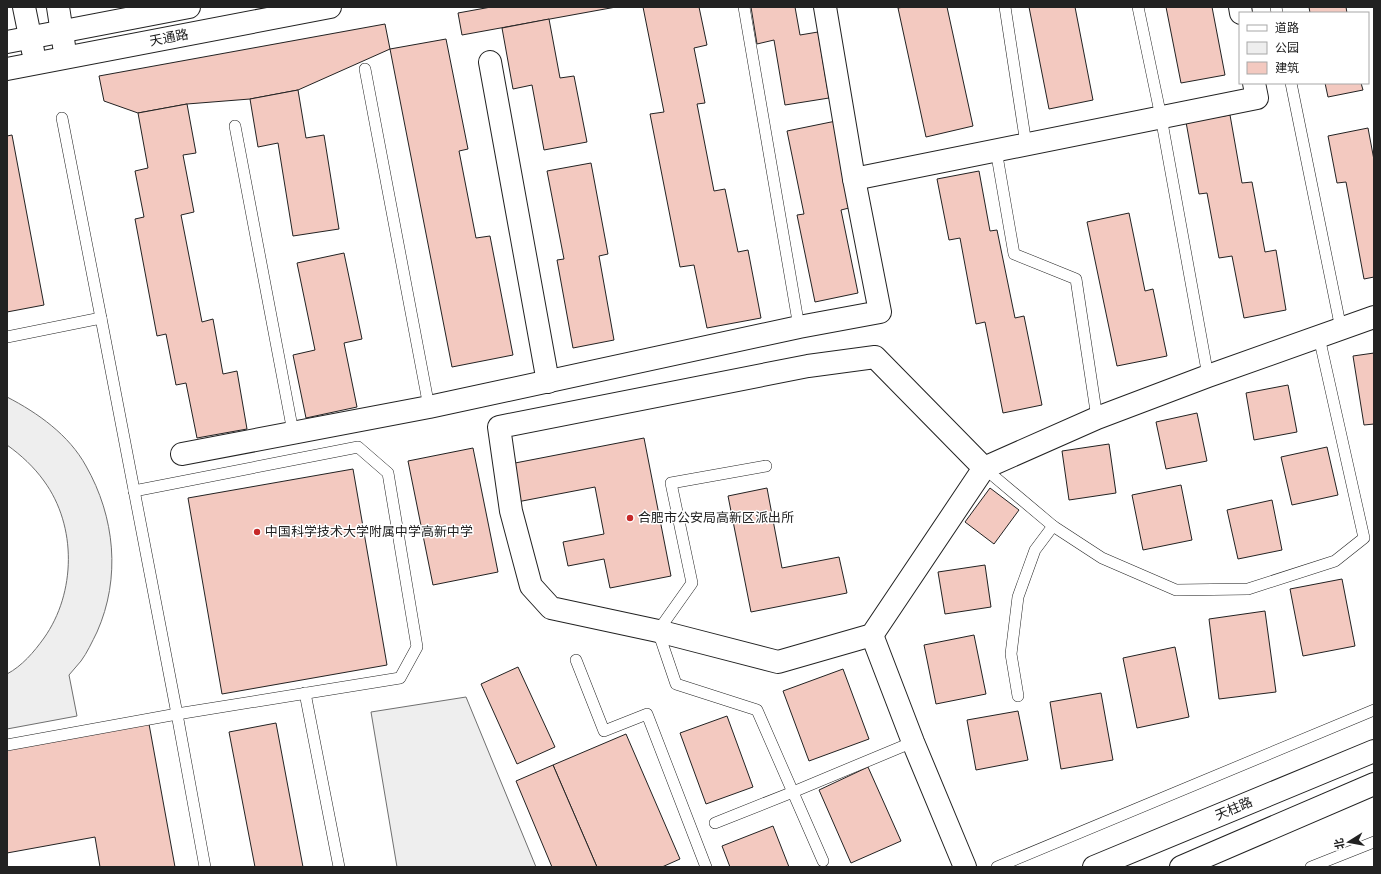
<svg xmlns="http://www.w3.org/2000/svg" width="1381" height="874" viewBox="0 0 1381 874" font-family="'Sofia Sans Condensed','Noto Sans SC',sans-serif">
	<style>
		.green { fill: #eee; stroke: #6f6f6f }
		.building { fill: #f3c9c0; stroke: #222 }
		.lines { fill: none; stroke-linecap: round; stroke-linejoin: round }
		.service-casing { stroke: #222; stroke-width: 12 }
		.minor-casing { stroke: #222; stroke-width: 24 }
		.tertiary-casing { stroke: #222; stroke-width: 24 }
		.service { stroke: #fff; stroke-width: 11 }
		.minor { stroke: #fff; stroke-width: 22 }
		.tertiary { stroke: #fff; stroke-width: 22 }
		.poi-dot { fill: #c62828; stroke: #fff; stroke-width: 1.5 }
		.labels { text-anchor: middle; dominant-baseline: central; stroke-width: 3; stroke-linejoin: round; paint-order: stroke }
		.street-label { font-size: 13px; fill: #222; stroke: #fff }
		.poi-label { font-size: 13px; fill: #222; stroke: #fff; text-anchor: start }
	</style>
	<rect width="100%" height="100%" fill="#fff"/>
	<g class="green">
		<path d="M7,397C38,413 69,435 86,466C115,517 121,578 97,632C92,642 87,653 81,661C77,666 73,670 69,675L77,716L7,729V674C22,666 34,652 44,638C76,593 77,526 44,481C34,467 21,455 7,445Z"/>
		<path d="M466,697L536,867H397L371,712Z"/>
	</g>
	<g class="building">
		<path d="M491,7H616L462,35L458,13Z"/>
		<path d="M643,7H699L707,45L694,48L705,103L697,104L714,191L725,189L738,252L748,250L761,318L707,328L694,265L680,267L650,114L664,112Z"/>
		<path d="M751,7H795L800,35L818,32L829,98L785,105L774,40L757,44Z"/>
		<path d="M904,7H947L973,126L926,137L898,8Z"/>
		<path d="M1029,7H1075L1093,100L1049,109Z"/>
		<path d="M1166,7H1212L1225,75L1181,83Z"/>
		<path d="M1309,7H1346L1347,13H1310Z"/>
		<path d="M549,19L560,78L574,76L587,142L544,150L532,85L513,89L502,28Z"/>
		<path d="M385,24L390,49L298,90L250,99L187,104L138,113L104,101L99,76Z"/>
		<path d="M446,39L468,149L459,151L476,238L490,236L513,355L452,367L390,49Z"/>
		<path d="M1325,83H1361L1363,90L1328,97Z"/>
		<path d="M298,90L306,138L324,135L339,229L293,236L278,143L258,147L250,99Z"/>
		<path d="M187,104L196,153L183,155L194,212L181,215L202,322L213,319L223,374L237,371L247,429L197,438L186,383L176,385L166,334L157,336L135,219L144,217L135,171L148,168L138,113Z"/>
		<path d="M1230,115L1242,183L1252,182L1265,252L1276,250L1286,310L1244,318L1232,256L1219,258L1207,193L1199,194L1186,122Z"/>
		<path d="M836,121L853,207L841,210L858,293L815,302L797,215L804,214L787,131Z"/>
		<path d="M1368,128L1374,160V277L1364,279L1346,182L1337,183L1328,136Z"/>
		<path d="M12,135L44,305L7,312V136Z"/>
		<path d="M591,163L608,254L599,256L614,340L573,348L557,260L564,259L547,171Z"/>
		<path d="M979,171L990,231L997,230L1015,318L1024,316L1042,405L1003,413L985,322L976,324L960,238L949,240L937,179Z"/>
		<path d="M1129,213L1145,291L1153,289L1167,356L1117,366L1087,222Z"/>
		<path d="M344,253L362,339L344,343L357,407L306,418L293,355L315,350L297,263Z"/>
		<path d="M1374,353V424L1364,425L1353,356Z"/>
		<path d="M1288,385L1297,432L1254,440L1246,393Z"/>
		<path d="M1197,413L1207,461L1166,469L1156,422Z"/>
		<path d="M644,438L671,576L610,588L604,559L568,566L563,542L604,534L595,487L517,502L510,464Z"/>
		<path d="M1109,444L1116,493L1069,500L1062,451Z"/>
		<path d="M1327,447L1338,495L1292,505L1281,457Z"/>
		<path d="M473,448L498,572L433,585L408,461Z"/>
		<path d="M353,469L387,665L222,694L188,498Z"/>
		<path d="M1181,485L1192,540L1143,550L1132,495Z"/>
		<path d="M767,488L782,568L839,557L847,593L751,612L728,496Z"/>
		<path d="M990,488L1019,510L994,544L965,522Z"/>
		<path d="M1272,500L1282,550L1238,559L1227,510Z"/>
		<path d="M985,565L991,607L945,614L938,572Z"/>
		<path d="M1342,579L1355,646L1303,656L1290,589Z"/>
		<path d="M1265,611L1276,692L1219,699L1209,619Z"/>
		<path d="M974,635L986,694L936,704L924,645Z"/>
		<path d="M1175,647L1189,717L1137,728L1123,658Z"/>
		<path d="M518,667L555,747L517,764L481,684Z"/>
		<path d="M843,669L869,739L809,761L783,691Z"/>
		<path d="M1101,693L1113,760L1061,769L1050,702Z"/>
		<path d="M1018,711L1028,760L976,770L967,720Z"/>
		<path d="M727,716L753,787L706,804L680,733Z"/>
		<path d="M276,723L303,867H255L229,732Z"/>
		<path d="M149,724L175,867H100L95,837L7,853V750Z"/>
		<path d="M626,734L680,859L662,867H597L553,765Z"/>
		<path d="M553,765L597,867H552L516,781Z"/>
		<path d="M868,767L901,841L851,863L819,790Z"/>
		<path d="M773,826L789,867H730L722,846Z"/>
	</g>
	<g class="lines">
		<g class="service-casing">
			<g id="service">
				<path d="M744,7L799,327"/>
				<path d="M1005,7L1026,144"/>
				<path d="M1138,7L1161,117L1208,376"/>
				<path d="M1276,7L1277,13"/>
				<path d="M365,69L429,407"/>
				<path d="M1291,83L1341,329"/>
				<path d="M62,118L101,318"/>
				<path d="M235,126L293,432"/>
				<path d="M996,150L1014,254L1076,279L1097,418"/>
				<path d="M7,337L101,318L177,714L205,867"/>
				<path d="M766,466L671,483L692,583L658,631L676,684L757,710L823,861"/>
				<path d="M984,468L1053,526L1102,558L1176,590L1248,589L1335,561L1364,538L1319,337"/>
				<path d="M576,660L604,731L647,714L706,867"/>
				<path d="M305,693L339,867"/>
				<path d="M1018,696L1011,654L1018,597L1035,550L1053,526"/>
				<path d="M7,745L177,714L400,678L417,647L388,473L358,447L134,491"/>
				<path d="M715,823L793,792L913,742"/>
				<path d="M997,867L1374,710"/>
				<path d="M1311,867L1374,842"/>
			</g>
		</g>
		<g class="minor-casing">
			<g id="minor">
				<path d="M1240,7L1241,13"/>
				<path d="M490,62L548,382"/>
				<path d="M854,179L1257,98L1254,83"/>
				<path d="M182,454L429,407L799,327L880,312L854,179L825,7"/>
				<path d="M984,468L872,635L778,662L658,631L551,608L531,586L511,511L499,427L808,366L875,357L984,468L1097,418L1208,376L1374,317"/>
				<path d="M872,635L913,742L965,867"/>
			</g>
		</g>
		<g class="tertiary-casing">
			<g id="tertiary">
				<path d="M24,7L33,51"/>
				<path d="M58,7L64,46"/>
				<path d="M7,42L189,7"/>
				<path d="M7,69L330,7"/>
				<path d="M1094,867L1374,751"/>
				<path d="M1181,867L1374,784"/>
			</g>
		</g>
		<use href="#service" class="service"/>
		<use href="#minor" class="minor"/>
		<use href="#tertiary" class="tertiary"/>
	</g>
	<g class="poi-dot">
		<circle cx="630" cy="518" r="4"/>
		<circle cx="257" cy="532" r="4"/>
	</g>
	<g class="labels">
		<g class="street-label">
			<text transform="translate(169 38) rotate(-11)">天通路</text>
			<text transform="translate(1234 809) rotate(-23)">天柱路</text>
		</g>
		<g class="poi-label">
			<text x="638" y="518">合肥市公安局高新区派出所</text>
			<text x="265" y="532">中国科学技术大学附属中学高新中学</text>
		</g>
	</g>
	<rect width="1381" height="874" fill="none" stroke="#222222" stroke-width="16"/>
	<rect x="1239" y="12" width="130" height="72" fill="#ffffff" stroke="#a7a7a7"/>
	<rect x="1247" y="25" width="20" height="6" fill="#ffffff" stroke="#a7a7a7"/>
	<text x="1275" y="32" font-size="12" fill="#222222">道路</text>
	<rect x="1247" y="42" width="20" height="12" fill="#eeeeee" stroke="#a7a7a7"/>
	<text x="1275" y="52" font-size="12" fill="#222222">公园</text>
	<rect x="1247" y="62" width="20" height="12" fill="#f3c9c0" stroke="#a7a7a7"/>
	<text x="1275" y="72" font-size="12" fill="#222222">建筑</text>
	<g transform="translate(1349 842) rotate(259)" stroke="#ffffff" stroke-width="3" paint-order="stroke">
	<path d="M0-3L7 15L0 10L-7 15Z" fill="#222222"/>
	<text y="-6" font-size="11" font-weight="bold" text-anchor="middle" fill="#222222">北</text>
	</g>
</svg>
